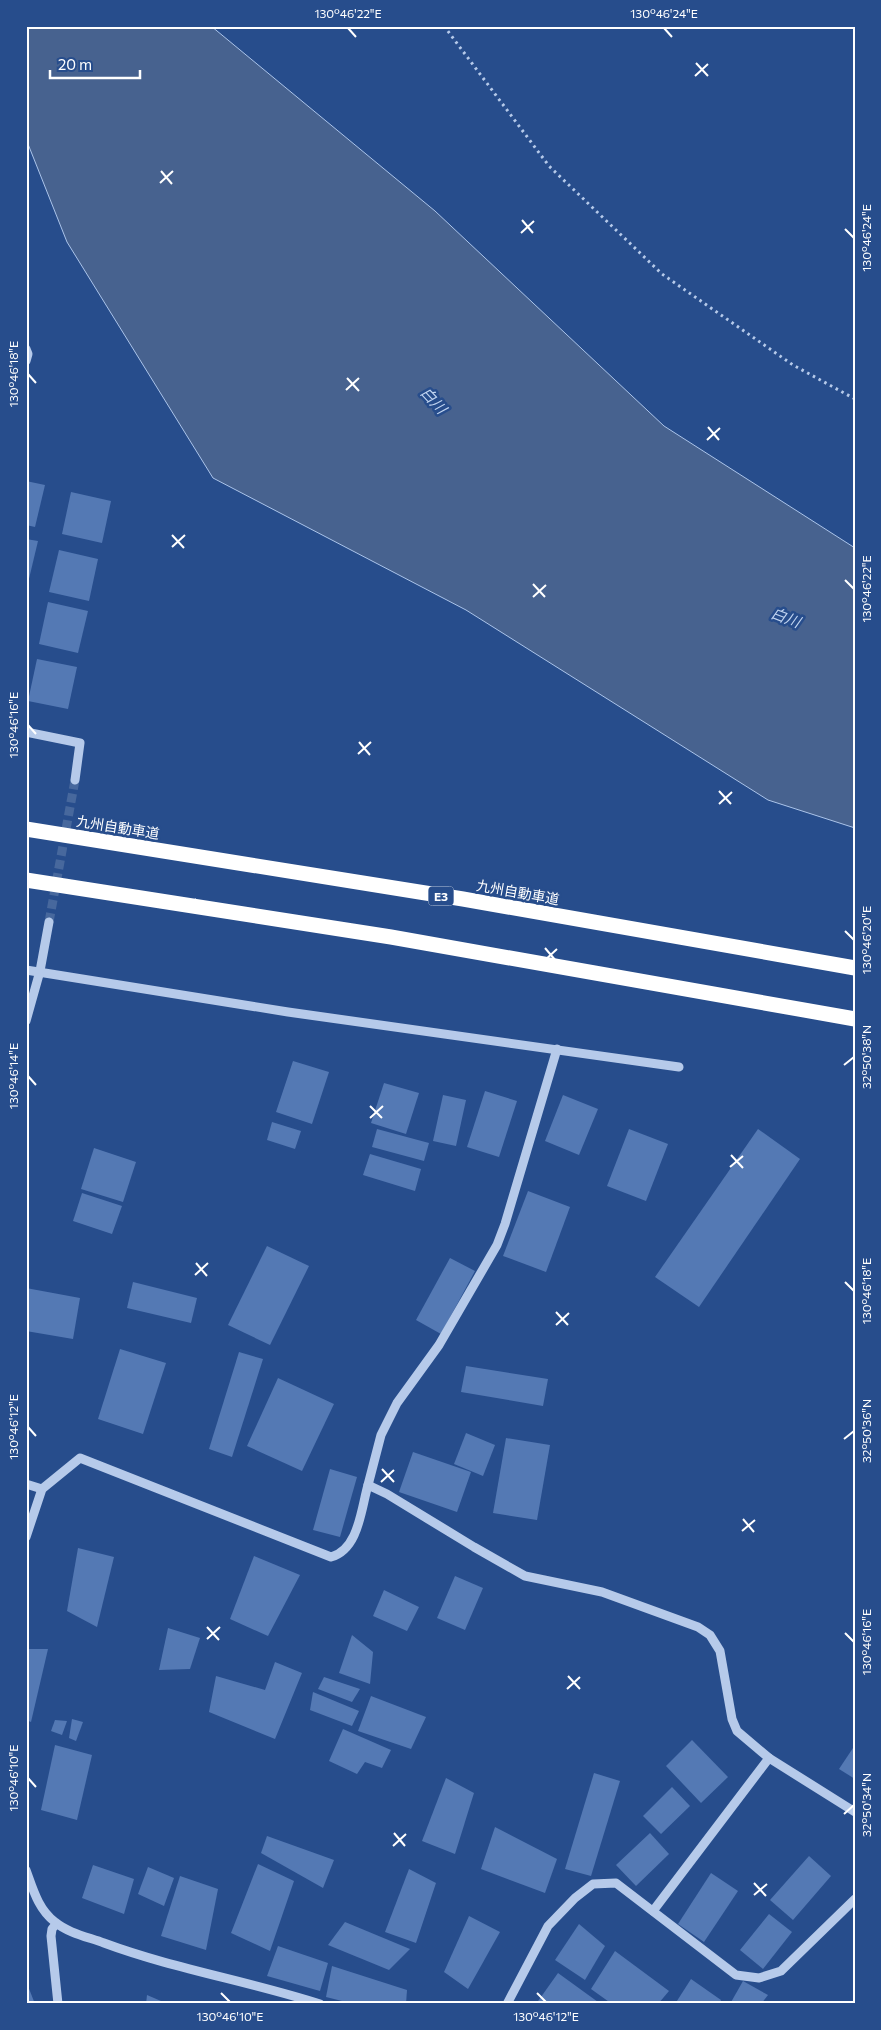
<svg xmlns="http://www.w3.org/2000/svg" width="881" height="2030" viewBox="0 0 881 2030" font-family="Commissioner,'Noto Sans JP',sans-serif">
	<style>
		.water { fill: #47628f; stroke: #abc4ea }
		.building { fill: #5479b4 }
		.lines { fill: none; stroke-linecap: round; stroke-linejoin: round }
		.minor-tunnel { stroke: #47689d; stroke-width: 9; stroke-dasharray: 9 4.5; stroke-linecap: butt }
		.path { stroke: #b6caea; stroke-width: 3; stroke-dasharray: 2.5 4; stroke-linecap: butt }
		.minor { stroke: #b6caea; stroke-width: 9 }
		.highway { stroke: #fff; stroke-width: 15 }
		.ticks { fill: none; stroke: #fff; stroke-width: 2 }
		.labels { text-anchor: middle; dominant-baseline: central; stroke-width: 5; stroke-linejoin: round; paint-order: stroke }
		.shield { fill: #274d8c; stroke: #becadc; stroke-width: 1 }
		.shield-label { font-size: 12px; font-weight: bold; fill: #fff }
		.street-label { font-size: 14px; fill: #fff; stroke: #274d8c }
		.water-label { font-size: 15px; font-style: italic; fill: #c2d5f1; stroke: #274d8c }
		.neatline { fill: none; stroke: #fff; stroke-width: 2 }
		.ticks-label { font-size: 12px; text-anchor: middle; fill: #fff }
	</style>
	<rect width="100%" height="100%" fill="#274d8c"/>
	<path class="water" d="M26,26H211L435,211L664,426L855,548V828L768,800L466,610L213,478L67,242L26,139Z"/>
	<g class="building">
		<path d="M26,481L45,485L35,527L26,525Z"/>
		<path d="M71,492L111,501L102,543L62,534Z"/>
		<path d="M26,539L38,541L28,583H26Z"/>
		<path d="M59,550L98,559L89,601L49,592Z"/>
		<path d="M48,602L88,611L78,653L39,644Z"/>
		<path d="M37,659L77,667L68,709L28,701Z"/>
		<path d="M293,1061L329,1072L312,1124L276,1112Z"/>
		<path d="M384,1083L419,1093L406,1134L371,1123Z"/>
		<path d="M485,1091L517,1101L499,1157L467,1147Z"/>
		<path d="M443,1095L466,1100L456,1146L433,1141Z"/>
		<path d="M563,1095L598,1109L579,1155L545,1141Z"/>
		<path d="M272,1122L301,1131L295,1149L267,1140Z"/>
		<path d="M377,1129L429,1143L424,1161L372,1147Z"/>
		<path d="M629,1129L668,1144L646,1201L607,1186Z"/>
		<path d="M758,1129L800,1159L699,1307L655,1277Z"/>
		<path d="M94,1148L136,1162L123,1202L81,1189Z"/>
		<path d="M370,1154L421,1169L415,1191L363,1175Z"/>
		<path d="M528,1191L570,1207L546,1272L503,1256Z"/>
		<path d="M82,1193L122,1206L112,1234L73,1221Z"/>
		<path d="M267,1246L309,1266L270,1345L228,1325Z"/>
		<path d="M450,1258L475,1271L441,1334L416,1320Z"/>
		<path d="M133,1282L197,1298L191,1323L127,1308Z"/>
		<path d="M26,1288L80,1298L73,1339L26,1331Z"/>
		<path d="M120,1349L166,1363L143,1434L98,1419Z"/>
		<path d="M239,1352L263,1359L232,1457L209,1449Z"/>
		<path d="M466,1366L548,1379L543,1406L461,1392Z"/>
		<path d="M278,1378L334,1404L302,1471L247,1446Z"/>
		<path d="M466,1433L495,1445L483,1476L454,1464Z"/>
		<path d="M506,1438L550,1445L537,1520L493,1513Z"/>
		<path d="M413,1452L471,1472L457,1512L399,1492Z"/>
		<path d="M330,1469L357,1477L340,1537L313,1530Z"/>
		<path d="M78,1548L114,1557L97,1627L67,1611Z"/>
		<path d="M254,1556L300,1575L268,1636L230,1619Z"/>
		<path d="M455,1576L483,1588L465,1630L437,1618Z"/>
		<path d="M384,1590L419,1607L407,1631L373,1616Z"/>
		<path d="M168,1628L200,1638L190,1669L159,1670Z"/>
		<path d="M352,1635L373,1652L370,1684L339,1673Z"/>
		<path d="M26,1649H48L31,1722L26,1720Z"/>
		<path d="M275,1662L302,1673L275,1739L209,1712L216,1676L265,1690Z"/>
		<path d="M324,1677L360,1689L352,1702L318,1689Z"/>
		<path d="M313,1692L359,1711L352,1726L310,1710Z"/>
		<path d="M371,1696L426,1717L411,1749L358,1731Z"/>
		<path d="M72,1719L83,1722L76,1741L69,1738Z"/>
		<path d="M55,1720L67,1721L62,1735L51,1731Z"/>
		<path d="M343,1729L391,1750L382,1768L365,1762L357,1774L329,1761Z"/>
		<path d="M692,1740L728,1777L701,1803L666,1766Z"/>
		<path d="M55,1745L92,1755L77,1820L41,1810Z"/>
		<path d="M855,1745V1779L839,1769Z"/>
		<path d="M594,1773L620,1781L591,1876L565,1869Z"/>
		<path d="M446,1778L474,1793L455,1854L422,1841Z"/>
		<path d="M672,1787L690,1806L661,1834L643,1816Z"/>
		<path d="M495,1827L557,1859L545,1893L481,1869Z"/>
		<path d="M650,1833L669,1854L636,1886L616,1865Z"/>
		<path d="M267,1836L334,1860L323,1888L261,1853Z"/>
		<path d="M809,1856L831,1876L793,1920L770,1900Z"/>
		<path d="M258,1864L294,1881L270,1951L231,1933Z"/>
		<path d="M93,1865L134,1879L124,1914L82,1898Z"/>
		<path d="M148,1867L174,1878L164,1906L138,1894Z"/>
		<path d="M409,1869L436,1883L416,1943L385,1932Z"/>
		<path d="M711,1873L738,1891L704,1942L678,1924Z"/>
		<path d="M180,1876L218,1889L206,1950L161,1936Z"/>
		<path d="M769,1914L792,1932L763,1969L740,1950Z"/>
		<path d="M469,1916L500,1932L468,1989L444,1972Z"/>
		<path d="M345,1922L410,1949L389,1970L328,1945Z"/>
		<path d="M579,1924L605,1946L585,1980L555,1960Z"/>
		<path d="M278,1946L328,1963L320,1991L267,1976Z"/>
		<path d="M615,1951L669,1991L658,2004H612L591,1989Z"/>
		<path d="M332,1966L407,1990L406,2004H354L326,1997Z"/>
		<path d="M558,1973L598,2002L536,2004Z"/>
		<path d="M691,1979L721,2000L720,2004H675Z"/>
		<path d="M26,1981L35,2004H26Z"/>
		<path d="M743,1981L768,1995L761,2004H730Z"/>
		<path d="M147,1995L168,2004H146Z"/>
	</g>
	<g class="lines">
		<path class="minor-tunnel" d="M49,922L75,780"/>
		<path class="path" d="M444,26L549,166L662,274L793,365L855,399"/>
		<g class="minor">
			<path d="M26,349L28,354L26,361"/>
			<path d="M26,732L80,743L75,780"/>
			<path d="M26,970L288,1012L679,1067"/>
			<path d="M26,1021L40,971L49,922"/>
			<path d="M26,1484L42,1489"/>
			<path d="M368,1485L381,1435L397,1403L439,1345L497,1245L505,1224L557,1049"/>
			<path d="M26,1537L42,1489L80,1458L331,1557C359,1549 361,1509 368,1485L387,1494L474,1547L525,1576L602,1592L698,1627L710,1635L720,1651L732,1719L737,1731L769,1758L653,1911"/>
			<path d="M769,1758L855,1812"/>
			<path d="M26,1870C33,1889 38,1909 55,1922C68,1933 88,1937 104,1943C174,1969 249,1981 320,2004"/>
			<path d="M56,1924L52,1929L51,1936L58,2004"/>
			<path d="M507,2004L548,1926L575,1898L593,1884L616,1883L736,1975L759,1978L781,1971L855,1899"/>
		</g>
		<g class="highway">
			<path d="M26,829L463,899L855,968"/>
			<path d="M26,880L391,937L855,1019"/>
		</g>
	</g>
	<path class="ticks" d="M348,28L356,37M664,28L672,37M696,63L708,76M695,76L708,64M161,171L172,184M160,183L173,171M522,220L533,233M845,229L854,238M521,233L534,221M28,374L36,383M347,378L359,391M346,390L359,378M708,427L719,440M707,440L720,428M172,535L184,548M172,547L185,535M845,580L854,589M533,584L545,597M533,597L546,585M28,725L36,734M359,742L370,755M358,754L371,742M719,791L731,804M719,804L732,792M184,899L196,912M183,911L196,899M845,931L854,940M545,948L556,961M544,961L557,949M844,1065L854,1057M28,1076L36,1085M370,1106L382,1118M370,1118L383,1106M731,1155L743,1168M730,1167L743,1156M196,1263L207,1276M195,1275L208,1263M845,1282L854,1291M556,1312L568,1325M556,1325L569,1313M28,1427L36,1436M844,1439L854,1431M382,1469L394,1482M381,1482L394,1470M743,1519L754,1532M742,1531L755,1520M207,1627L219,1640M845,1633L854,1642M207,1639L220,1627M568,1676L580,1689M567,1689L580,1677M28,1778L36,1787M844,1814L854,1805M394,1833L405,1846M393,1846L406,1834M754,1883L766,1896M754,1895L767,1884M221,1993L230,2002M537,1993L546,2002"/>
	<g class="labels">
		<rect class="shield" x="428.5" y="886.5" width="25" height="19" rx="4"/>
		<g class="shield-label">
			<text x="441" y="896">E3</text>
		</g>
		<g class="street-label">
			<text transform="translate(118 827) rotate(9)">九州自動車道</text>
			<text transform="translate(518 892) rotate(10)">九州自動車道</text>
		</g>
		<g class="water-label">
			<text transform="translate(434 400) rotate(47)">白川</text>
			<text transform="translate(786 617) rotate(21)">白川</text>
		</g>
	</g>
	<rect width="881" height="2030" fill="none" stroke="#274d8c" stroke-width="55"/>
	<path d="M50 70v8h90v-8" fill="none" stroke="#ffffff" stroke-width="2.5"/>
	<text x="58" y="70" font-size="15" fill="#ffffff" stroke="#274d8c" stroke-width="4" paint-order="stroke">20 m</text>
	<rect x="28" y="28" width="826" height="1974" class="neatline"/>
	<g class="ticks-label">
		<text x="348" y="18">130°46'22"E</text>
		<text x="664" y="18">130°46'24"E</text>
		<text transform="translate(867 238) rotate(-90)" y="4">130°46'24"E</text>
		<text transform="translate(14 374) rotate(-90)" y="4">130°46'18"E</text>
		<text transform="translate(867 589) rotate(-90)" y="4">130°46'22"E</text>
		<text transform="translate(14 725) rotate(-90)" y="4">130°46'16"E</text>
		<text transform="translate(867 940) rotate(-90)" y="4">130°46'20"E</text>
		<text transform="translate(867 1057) rotate(-90)" y="4">32°50'38"N</text>
		<text transform="translate(14 1076) rotate(-90)" y="4">130°46'14"E</text>
		<text transform="translate(867 1291) rotate(-90)" y="4">130°46'18"E</text>
		<text transform="translate(14 1427) rotate(-90)" y="4">130°46'12"E</text>
		<text transform="translate(867 1431) rotate(-90)" y="4">32°50'36"N</text>
		<text transform="translate(867 1642) rotate(-90)" y="4">130°46'16"E</text>
		<text transform="translate(14 1778) rotate(-90)" y="4">130°46'10"E</text>
		<text transform="translate(867 1805) rotate(-90)" y="4">32°50'34"N</text>
		<text x="230" y="2021">130°46'10"E</text>
		<text x="546" y="2021">130°46'12"E</text>
	</g>
</svg>
